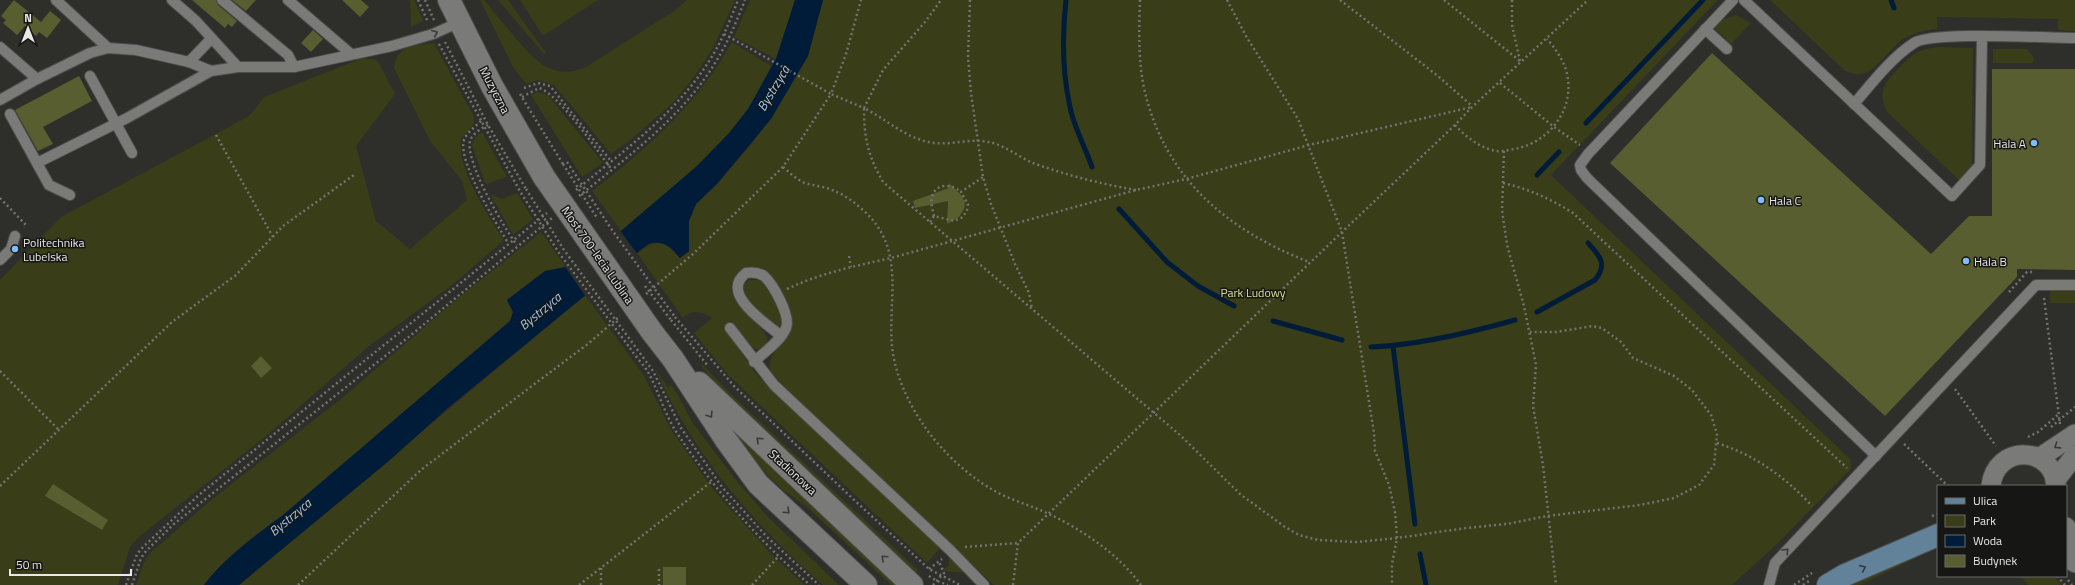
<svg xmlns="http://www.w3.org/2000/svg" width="2075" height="585" viewBox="0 0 2075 585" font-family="'Titillium Web',sans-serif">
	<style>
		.green { fill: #393d18 }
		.water { fill: #001c39 }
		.pier { fill: #2e2e2b }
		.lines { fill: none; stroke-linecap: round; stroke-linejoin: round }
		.stream { stroke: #001c39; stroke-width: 5 }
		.building { fill: #585e2f }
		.service-casing { stroke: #4d4d4b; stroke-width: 12 }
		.minor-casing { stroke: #4d4d4b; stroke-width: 21 }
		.tertiary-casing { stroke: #4d4d4b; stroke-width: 24 }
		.secondary-casing { stroke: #4d4d4b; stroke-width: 24 }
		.path { stroke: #737370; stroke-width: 2.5; stroke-dasharray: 2 3; stroke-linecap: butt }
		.service { stroke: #7a7b78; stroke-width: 10 }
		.minor { stroke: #7a7b78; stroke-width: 19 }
		.tertiary { stroke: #7a7b78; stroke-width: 22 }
		.secondary { stroke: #62829a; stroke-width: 22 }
		.tertiary-bridge-casing { stroke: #4d4d4b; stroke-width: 24; stroke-linecap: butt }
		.path-bridge { stroke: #737370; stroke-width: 2.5; stroke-dasharray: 2 3; stroke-linecap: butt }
		.tertiary-bridge { stroke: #7a7b78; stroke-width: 22 }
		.oneway { stroke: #393938 }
		.oneway2 { stroke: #313c44 }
		.poi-dot { fill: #80bdfa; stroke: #161615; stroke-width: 1.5 }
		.labels { text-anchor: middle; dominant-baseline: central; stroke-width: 3; stroke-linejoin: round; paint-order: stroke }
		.street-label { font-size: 12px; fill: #e8e8e6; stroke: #161615 }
		.poi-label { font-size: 12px; fill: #e8e8e6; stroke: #161615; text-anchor: start }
		.park-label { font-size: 12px; fill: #d7e196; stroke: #161615 }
		.water-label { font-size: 13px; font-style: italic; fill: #9ecaf7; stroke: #161615 }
	</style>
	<rect width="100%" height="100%" fill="#2e2e2b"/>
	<g class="green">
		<path d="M410,0H414L423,21L411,27Z"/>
		<path d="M480,0H484C494,12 504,24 514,36C534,59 552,82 586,67L674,11L687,0H735L713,48L697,73L674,102L628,142L611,154L554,85L538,80L526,84L513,67Z"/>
		<path d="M498,0H508L546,53L544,54Z"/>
		<path d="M520,0H598L543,36Z"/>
		<path d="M750,0H795L776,59L734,37Z"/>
		<path d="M823,0H1718L1551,175L1850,459L1851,469L1776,545L1732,585H994L771,374C762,350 799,338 791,312C787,300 777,288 770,277L743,271C707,297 767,319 768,343L761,350C748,349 739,331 731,321L724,328L751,367L762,380L940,548L927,563L728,375L694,333L712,318C701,311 694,309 683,318L637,253C657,238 664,240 680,258L689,251V221L696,204L717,184L754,141L808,56Z"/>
		<path d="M1770,0H2075V31L2058,30V19L1937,17V29C1924,30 1913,33 1902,40C1884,53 1870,86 1844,70Z"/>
		<path d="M1736,15L1751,23L1731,44L1714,28L1721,20Z"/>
		<path d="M732,42L771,66C764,80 757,95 748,109C717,156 663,194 621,231L592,191C646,150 699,102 732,42Z"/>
		<path d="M434,43L474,117V124L461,139C457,169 487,213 503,239L502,242L452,285L368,347L266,436L140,536L130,547L118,585H0V280L61,217L249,116L264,97L362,58L377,60L395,94L356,146L376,221L410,249L467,200L462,181L430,141L394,68C396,44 415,46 434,43Z"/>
		<path d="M1939,47L1973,48L1972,167L1959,180L1888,113C1884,106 1881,99 1883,90C1885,80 1909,56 1918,52C1925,48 1932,48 1939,47Z"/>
		<path d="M1993,49H2027L2034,58L2033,63H1993Z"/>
		<path d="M537,92L548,95L603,163L582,177L531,95Z"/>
		<path d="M482,132L507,177L487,184L485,183L472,145L476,136Z"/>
		<path d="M517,193L533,219L513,235L490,194L502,199Z"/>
		<path d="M541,232L566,267L545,271L507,300L513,312L510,321L283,515C255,536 226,556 204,585H136L144,562L151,552L216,496L341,399L457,299Z"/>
		<path d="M749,280H760C771,293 780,308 782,324L779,329C767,323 742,300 744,285Z"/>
		<rect x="2050" y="291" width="25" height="12"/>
		<path d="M585,295L643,374L672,431L713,489L772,555L805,585H239Z"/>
		<path d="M703,365L732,395L918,570L914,575L735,405L701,366Z"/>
		<path d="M655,369L668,387L671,385L677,393L692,422L736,480L767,516L839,585H823C752,523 694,455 655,369Z"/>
		<path d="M731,426L899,585H891L808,508L783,490L769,477L729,428Z"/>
		<path d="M1938,539V547L1860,585H1842Z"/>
		<path d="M949,557L967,573L942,571L949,565Z"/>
		<path d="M2020,576H2054L2061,585H2029Z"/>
	</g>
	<path class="water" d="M795,0H823L808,56L771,119L717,184L696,204L689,221V251L680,258C671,247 664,240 648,244L449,407L390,460L239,585H204C226,556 255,536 283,515L510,321L513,312L507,300L545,271L566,267L621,231L697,166L729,133L748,109L776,59Z"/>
	<path class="pier" d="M619,229L638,255L586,297L564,265Z"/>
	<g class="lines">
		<g class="stream">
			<path d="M1066,0C1062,36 1062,71 1070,107C1074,127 1085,147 1092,167"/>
			<path d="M1891,0L1894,8"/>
			<path d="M1586,123L1703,0"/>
			<path d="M1537,175L1559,152"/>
			<path d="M1119,209L1167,262L1198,286L1234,306"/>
			<path d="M1537,312L1595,280C1608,264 1600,256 1588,243"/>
			<path d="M1273,321L1342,340"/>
			<path d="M1393,346L1415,524"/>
			<path d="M1371,347C1419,345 1469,333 1515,320"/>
			<path d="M1420,554L1426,585"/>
		</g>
	</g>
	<g class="building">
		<path d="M14,0L41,22L50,11L61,20L47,38L39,32L36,36L25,26L17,35L3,23L6,20L1,16Z"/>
		<path d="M192,0H216L218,5L237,21L232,27L228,24L225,28Z"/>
		<path d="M232,0H256L246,11Z"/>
		<path d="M342,0H361L369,7L360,17Z"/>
		<path d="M313,30L323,39L311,52L301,43Z"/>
		<path d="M1712,53L1931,254L1969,216H1992V69H2075V270L2017,269V277L1885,416L1610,163Z"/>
		<path d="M79,76L92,101L43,127L53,144L38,151L15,110Z"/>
		<path d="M949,183L964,198H962L965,201L964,209L959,217L947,224L948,201L915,208L913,201L949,188Z"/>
		<path d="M261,356L272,368L261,378L251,366Z"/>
		<path d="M53,484L108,520L102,530L45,496Z"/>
		<rect x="663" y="567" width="23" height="18"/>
	</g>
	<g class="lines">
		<g class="service-casing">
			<g id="service">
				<path d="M56,0L108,48"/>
				<path d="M222,0L288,55L294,67"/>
				<path d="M288,0L351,54"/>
				<path d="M1733,0L1588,154L1580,165L1581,170L1587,178L1876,456"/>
				<path d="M1744,0L1952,196L1980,165L1982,37"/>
				<path d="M1705,29L1727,49"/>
				<path d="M0,47L37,79L0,100"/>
				<path d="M189,62L211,39"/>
				<path d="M238,67H294L392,46L433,34L460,22"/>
				<path d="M90,76L132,153"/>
				<path d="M37,79L90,53L108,48L136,50L189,62L211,71L238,67L196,21L172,0"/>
				<path d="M1854,104C1872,83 1891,58 1914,43C1932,31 2047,38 2075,38"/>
				<path d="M10,114L49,185L70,195"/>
				<path d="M37,163L127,118L211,71"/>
				<path d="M0,260L11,249L15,236"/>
				<path d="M730,328L774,385L950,550L984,585"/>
				<path d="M754,362C764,352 781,341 786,328C791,316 773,284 764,276C758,272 752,272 746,273C719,294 766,323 781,336"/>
				<path d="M1769,585L1775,563L2036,285H2075"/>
			</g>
		</g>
		<g class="minor-casing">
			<g id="minor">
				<path d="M2039,458L2075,434"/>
				<path d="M2055,481L2075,455"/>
				<path d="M1991,486C1995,444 2054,445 2056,486"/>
				<path d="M2066,527L2075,544"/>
				<path d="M2066,553L2075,563"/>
			</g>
		</g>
		<g class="tertiary-casing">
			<g id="tertiary">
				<path d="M449,0L492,86L544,177"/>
				<path d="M652,332L673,359L726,440L758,484L866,585"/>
				<path d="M699,383L912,585"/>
			</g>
		</g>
		<g class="secondary-casing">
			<path id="secondary" d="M1828,585L1845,575L1938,535"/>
		</g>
		<g class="path">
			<path d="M418,0L428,22"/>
			<path d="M425,0L434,20"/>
			<path d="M970,0L968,57L971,93L983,177L991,204L1015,264L1029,293L1032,309"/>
			<path d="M1140,0C1139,29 1138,59 1144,88C1164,178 1227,230 1309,262"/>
			<path d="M1227,0L1246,36L1298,119L1342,232L1374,433L1375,451L1389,485L1395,512L1397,538L1392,564V585"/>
			<path d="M1340,0L1438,76L1472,106"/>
			<path d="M1444,0L1520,61"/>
			<path d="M1512,0V25L1520,61"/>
			<path d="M724,34L831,94L846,54L861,0"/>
			<path d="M445,42L488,125L526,189"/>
			<path d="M439,44L521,193"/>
			<path d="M1500,83L1554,127L1580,145"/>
			<path d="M524,88L538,83L550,86L611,161"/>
			<path d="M520,94L563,164"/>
			<path d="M522,97L539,88C558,93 599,153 612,170"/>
			<path d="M481,121C475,127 467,132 464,140C457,161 497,224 508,243"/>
			<path d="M488,125C482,128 472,134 470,141C465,162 504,228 517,245"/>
			<path d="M1455,125C1466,137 1480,148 1496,151C1502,152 1508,150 1514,149C1550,143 1577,107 1566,70C1562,58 1555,48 1547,39"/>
			<path d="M216,135L273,237"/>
			<path d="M1504,151L1502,210L1507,245L1524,306L1536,365L1533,406L1543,465L1556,585"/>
			<path d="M783,167C790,173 797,180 805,183C814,186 823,186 832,190C846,195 861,207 871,218C904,255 888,301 892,346C895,377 911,409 930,434C947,456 969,476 993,490C1010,500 1030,505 1049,514C1083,530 1118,554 1141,585"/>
			<path d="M1503,183C1529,189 1551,199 1573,213L1847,468"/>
			<path d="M576,190C626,149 681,110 714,53C724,36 731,18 738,0"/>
			<path d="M1136,190C1101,184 1066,175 1033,163C1019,157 1004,145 989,142C971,138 953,145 935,143C907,140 888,120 864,108C864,138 868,156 883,182L1180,435L1240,494L1285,527L1299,535L1318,540L1357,542L1397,538L1466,528L1507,524L1547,516L1640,505L1674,498L1699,485L1714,465L1717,434L1711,415L1692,390L1674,376L1633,358L1621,342L1602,328L1593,326L1556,332H1530"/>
			<path d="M579,196C629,156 685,115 718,58C729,40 737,20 745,0"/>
			<path d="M0,198L26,225L24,227"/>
			<path d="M934,216C933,210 930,203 932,197C936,182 952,184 961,192"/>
			<path d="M930,222L934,216L954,221L963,217L967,210L968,204L961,192L983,177"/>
			<path d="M849,256L851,267"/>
			<path d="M787,289C821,273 855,266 891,258L1136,190L1186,179L1309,145L1472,107"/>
			<path d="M2009,292L2027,272H2033"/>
			<path d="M646,294L693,254L783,167L831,94L864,108L883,70L925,22L941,0"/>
			<path d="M2044,298L2060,424"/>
			<path d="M675,317L734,386L851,497L929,569L960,585"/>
			<path d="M671,320L708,366"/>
			<path d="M634,345L653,371L681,428L722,487L767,537L819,585"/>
			<path d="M630,348C635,356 643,364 648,372C658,390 664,412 675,430C713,488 757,539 810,585"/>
			<path d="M0,371L59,430"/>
			<path d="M1955,389L1996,446"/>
			<path d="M2051,427L2075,407"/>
			<path d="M2028,437L2038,432L2059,414"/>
			<path d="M1717,443C1755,455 1785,477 1812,506"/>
			<path d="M1904,444L1948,486"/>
			<path d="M0,486L172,322L236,275L283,226L354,175"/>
			<path d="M1932,516L1938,514"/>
			<path d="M965,547L1018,543"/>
			<path d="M601,568V585"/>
			<path d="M659,569V585"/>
			<path d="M929,569L942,559"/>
			<path d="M929,576L937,581L948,585"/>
			<path d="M2057,576L2065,585"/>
			<path d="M2068,580L2072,585"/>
			<path d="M126,585L137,554L143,547L200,494L547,213"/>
			<path d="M132,585L141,558L146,551L174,524L399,345L552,218"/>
			<path d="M298,585L422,469L589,343L620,316"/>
			<path d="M579,585L711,482"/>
			<path d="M752,585L778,557"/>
			<path d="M933,585L944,573L939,562"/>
			<path d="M1013,585L1018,543L1342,232L1455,125L1472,107L1588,0"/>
			<path d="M1794,585L1812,573"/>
			<path d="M1803,585L1809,581"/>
		</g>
		<use href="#service" class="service"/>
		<use href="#minor" class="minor"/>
		<use href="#tertiary" class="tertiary"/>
		<use href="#secondary" class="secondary"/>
		<g class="tertiary-bridge-casing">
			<path id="tertiary-bridge" d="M544,177L652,332"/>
		</g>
		<g class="path-bridge">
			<path d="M567,162L612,230L675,317"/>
			<path d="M563,164L597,218"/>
			<path d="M526,189L564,250L634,345"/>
			<path d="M521,193L559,253L630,348"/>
			<path d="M645,286L671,320"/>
		</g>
		<use href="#tertiary-bridge" class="tertiary-bridge"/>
	</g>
	<defs><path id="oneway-chevron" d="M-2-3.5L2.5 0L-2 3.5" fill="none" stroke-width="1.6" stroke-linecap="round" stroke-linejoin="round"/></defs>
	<g class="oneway">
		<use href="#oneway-chevron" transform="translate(435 33) rotate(-23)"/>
		<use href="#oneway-chevron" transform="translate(710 415) rotate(57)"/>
		<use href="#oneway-chevron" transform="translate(759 440) rotate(-137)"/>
		<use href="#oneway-chevron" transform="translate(2057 446) rotate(147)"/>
		<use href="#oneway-chevron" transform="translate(787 511) rotate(43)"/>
		<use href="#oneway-chevron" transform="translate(1786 551) rotate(-47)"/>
		<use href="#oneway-chevron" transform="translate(884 558) rotate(-137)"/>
	</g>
	<use class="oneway2" href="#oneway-chevron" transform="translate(1863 568) rotate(-24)"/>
	<g class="poi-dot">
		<circle cx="2034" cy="143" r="4"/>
		<circle cx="1761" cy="200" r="4"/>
		<circle cx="15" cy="249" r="4"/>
		<circle cx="1966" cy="261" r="4"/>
	</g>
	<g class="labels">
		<g class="street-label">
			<text transform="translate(495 90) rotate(62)">Muzyczna</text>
			<text transform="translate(598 255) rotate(55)">Most 700-lecia Lublina</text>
			<text transform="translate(793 472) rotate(43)">Stadionowa</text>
		</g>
		<g class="poi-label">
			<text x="2026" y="143" text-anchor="end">Hala A</text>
			<text x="1769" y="200">Hala C</text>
			<text x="23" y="242">Politechnika<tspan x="23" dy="14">Lubelska</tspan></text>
			<text x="1974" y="261">Hala B</text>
		</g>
		<g class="park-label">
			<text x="1253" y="292">Park Ludowy</text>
		</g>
		<g class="water-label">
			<text transform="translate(773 88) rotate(-59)">Bystrzyca</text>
			<text transform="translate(540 311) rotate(-40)">Bystrzyca</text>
			<text transform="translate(290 517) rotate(-40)">Bystrzyca</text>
		</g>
	</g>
	<rect x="1937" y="485" width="130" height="92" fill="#161615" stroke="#6a6a69"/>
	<rect x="1945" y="498" width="20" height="6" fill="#62829a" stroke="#6a6a69"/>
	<text x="1973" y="505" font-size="12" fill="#e8e8e6">Ulica</text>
	<rect x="1945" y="515" width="20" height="12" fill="#393d18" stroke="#6a6a69"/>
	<text x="1973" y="525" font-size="12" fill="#e8e8e6">Park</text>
	<rect x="1945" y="535" width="20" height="12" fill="#001c39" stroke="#6a6a69"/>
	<text x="1973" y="545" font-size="12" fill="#e8e8e6">Woda</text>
	<rect x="1945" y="555" width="20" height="12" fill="#585e2f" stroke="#6a6a69"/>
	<text x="1973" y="565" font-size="12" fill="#e8e8e6">Budynek</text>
	<g transform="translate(28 28)" stroke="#161615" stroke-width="3" paint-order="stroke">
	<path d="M0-3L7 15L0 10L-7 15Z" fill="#e8e8e6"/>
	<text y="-6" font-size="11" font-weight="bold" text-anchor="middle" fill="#e8e8e6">N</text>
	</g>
	<path d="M10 569v6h121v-6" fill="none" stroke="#e8e8e6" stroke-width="2"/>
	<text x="16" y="569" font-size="12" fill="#e8e8e6" stroke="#161615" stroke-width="3" paint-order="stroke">50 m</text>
</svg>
